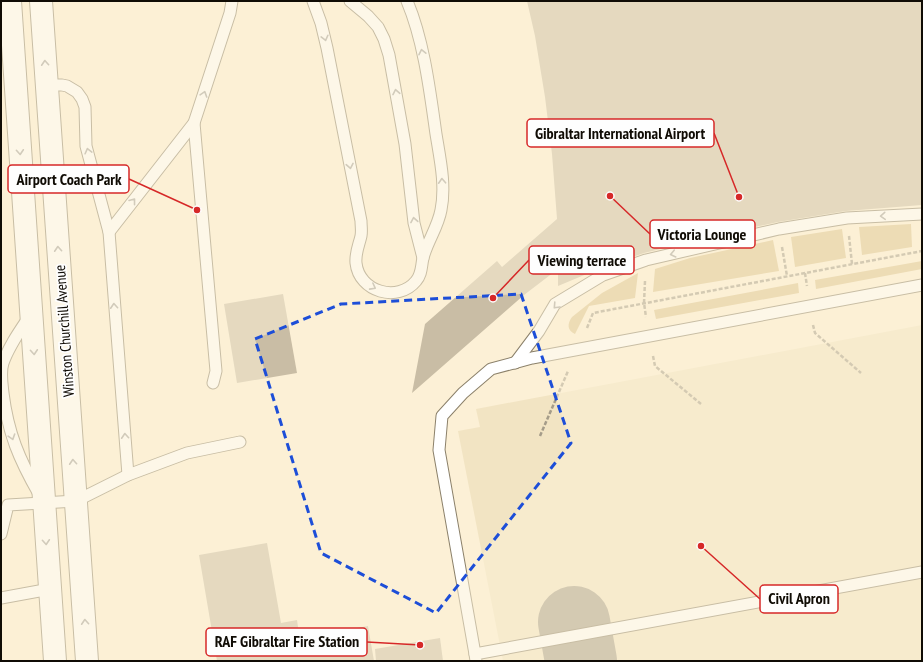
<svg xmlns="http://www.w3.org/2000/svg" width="923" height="662" viewBox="0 0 923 662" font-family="'PT Sans Narrow',sans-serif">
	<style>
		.built { fill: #f2e4c3 }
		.green { fill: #dcc38f }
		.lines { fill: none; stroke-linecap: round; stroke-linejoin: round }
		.taxiway { stroke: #a49b88; stroke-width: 72 }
		.building { fill: #c9bda5 }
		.lane-casing { stroke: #8b806a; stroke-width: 13 }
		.street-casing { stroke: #8b806a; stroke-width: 24 }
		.path { stroke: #a59c89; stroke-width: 2.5; stroke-dasharray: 4 2; stroke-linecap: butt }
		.lane { stroke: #fff; stroke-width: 11 }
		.street { stroke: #fff; stroke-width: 22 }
		.oneway { stroke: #9f9e9b }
		.marked { fill: none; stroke: #1d4ed8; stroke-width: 3; stroke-dasharray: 8 5; stroke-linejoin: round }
		.labels { text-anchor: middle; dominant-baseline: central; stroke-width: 3.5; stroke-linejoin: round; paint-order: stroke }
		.street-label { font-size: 15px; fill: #100c05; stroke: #fefefe }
		.leader { fill: none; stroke: #d62828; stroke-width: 1.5 }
		.callout-dot { fill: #d62828; stroke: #fefefe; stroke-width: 1.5 }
		.callout { fill: #fefefe; stroke: #d62828; stroke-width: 1.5 }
		.callout-label { font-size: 16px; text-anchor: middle; font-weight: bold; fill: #100c05 }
	</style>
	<rect width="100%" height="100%" fill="#fcf0d6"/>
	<path class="built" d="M922,325V661H503L458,431L480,427L476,409Z"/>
	<g class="green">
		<path d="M911,224L912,247L862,255L859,227Z"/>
		<path d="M842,229L846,258L795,267L791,237Z"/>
		<path d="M773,240L779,271L653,292L655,269L690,258Z"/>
		<path d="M922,261V269L816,289L815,280Z"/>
		<path d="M638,273L635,298L589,306L575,334C567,330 567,324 572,317L602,293Z"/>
		<path d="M798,283L799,293L656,319L654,310Z"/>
	</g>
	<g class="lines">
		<path class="taxiway" d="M574,622L581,661"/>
	</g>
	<g class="building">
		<path d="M527,1H922V205L846,211L778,222L718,235L644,253L601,268L558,286V269L524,295L412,393L425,324L497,261L502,267L557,219L552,154L545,97L535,36Z"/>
		<path d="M283,294L297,373L237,383L224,304Z"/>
		<path d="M267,543L281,623L297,620L301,647L342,640L341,631L368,626L374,661H217L199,555Z"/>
		<path d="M440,638L443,661H376L375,649Z"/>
	</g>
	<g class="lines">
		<g class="lane-casing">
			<g id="lane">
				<path d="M313,1L321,23L327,48L361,221C361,226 362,231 361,236C359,245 355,253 356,263C359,292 398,303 416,281C422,274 421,267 423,258C427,242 438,227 441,210C446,185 440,159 436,134C430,92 424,41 407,1"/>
				<path d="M350,1L368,16L378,27L384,39L389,55L405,144L414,223L423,258"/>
				<path d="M46,85H62L67,86L77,92L82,99L85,107L86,146L109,232L128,475"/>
				<path d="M194,123L216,371L213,383"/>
				<path d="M109,232L194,123L230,13L232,1"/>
				<path d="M29,317C19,332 9,346 3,363C0,372 2,384 3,393C8,433 19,459 39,494"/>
				<path d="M515,363L539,331L555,304L603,275L646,260L779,229L847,218L922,214"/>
				<path d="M1,534L8,505L76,501L128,475L187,453L240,442"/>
				<path d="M1,598L50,589"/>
				<path d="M475,654L439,450L442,416L463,393L491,369L532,358L922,285"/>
				<path d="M476,661L475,654L922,572"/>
			</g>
		</g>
		<g class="street-casing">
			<g id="street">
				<path d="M10,1L55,661"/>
				<path d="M41,1L87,661"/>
			</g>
		</g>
		<g class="path">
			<path d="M849,236L852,264"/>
			<path d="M782,247L787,276"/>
			<path d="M805,273L807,286"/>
			<path d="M645,281L644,303L646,317"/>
			<path d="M813,325L815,333L861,373"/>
			<path d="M587,328L593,313L922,251"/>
			<path d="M653,356L655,366L701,404"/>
			<path d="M540,436L568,371"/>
		</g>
		<use href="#lane" class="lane"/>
		<use href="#street" class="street"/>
	</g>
	<defs><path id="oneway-chevron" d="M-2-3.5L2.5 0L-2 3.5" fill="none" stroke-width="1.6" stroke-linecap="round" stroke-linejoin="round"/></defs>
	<g class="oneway">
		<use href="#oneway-chevron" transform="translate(325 38) rotate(76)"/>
		<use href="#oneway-chevron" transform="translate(422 52) rotate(-102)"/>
		<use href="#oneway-chevron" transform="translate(45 63) rotate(-94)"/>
		<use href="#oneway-chevron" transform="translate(396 92) rotate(-101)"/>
		<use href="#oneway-chevron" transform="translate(204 94) rotate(-72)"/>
		<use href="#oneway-chevron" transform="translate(88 151) rotate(-104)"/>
		<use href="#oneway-chevron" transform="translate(20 152) rotate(86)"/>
		<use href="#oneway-chevron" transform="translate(350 166) rotate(79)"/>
		<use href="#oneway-chevron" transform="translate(442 181) rotate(-93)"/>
		<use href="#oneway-chevron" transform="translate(133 201) rotate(-52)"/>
		<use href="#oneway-chevron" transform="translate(883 216) rotate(176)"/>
		<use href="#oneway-chevron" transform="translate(414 220) rotate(-100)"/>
		<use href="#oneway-chevron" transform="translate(58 249) rotate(-94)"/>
		<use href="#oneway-chevron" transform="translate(673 254) rotate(167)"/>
		<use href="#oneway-chevron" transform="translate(373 287) rotate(28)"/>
		<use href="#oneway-chevron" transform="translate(114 306) rotate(-94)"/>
		<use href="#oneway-chevron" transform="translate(556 306) rotate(133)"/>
		<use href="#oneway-chevron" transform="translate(34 352) rotate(86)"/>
		<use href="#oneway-chevron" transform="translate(125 436) rotate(-94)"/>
		<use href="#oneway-chevron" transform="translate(12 437) rotate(72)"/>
		<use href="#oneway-chevron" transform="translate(73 462) rotate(-94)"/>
		<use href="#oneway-chevron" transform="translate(46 542) rotate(86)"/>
		<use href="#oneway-chevron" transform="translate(85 622) rotate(-94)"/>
	</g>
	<path d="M0 0H923V662H0ZM521,294L571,443L436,613L321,553L255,339L341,304Z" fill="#fcf0d6" fill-opacity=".55" fill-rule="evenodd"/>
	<path class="marked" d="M521,294L571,443L436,613L321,553L255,339L341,304Z"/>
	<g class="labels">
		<g class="street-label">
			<text transform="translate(64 331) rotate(-94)">Winston Churchill Avenue</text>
		</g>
	</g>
	<path class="leader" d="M739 197L714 133M197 210L129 179M610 196L650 234M493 298L529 260M701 546L760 599M420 645L367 642"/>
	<g class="callout-dot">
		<circle cx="739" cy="197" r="4"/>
		<circle cx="197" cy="210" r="4"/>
		<circle cx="610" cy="196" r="4"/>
		<circle cx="493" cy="298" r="4"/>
		<circle cx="701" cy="546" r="4"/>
		<circle cx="420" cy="645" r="4"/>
	</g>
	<g class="callout">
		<rect x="527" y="119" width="187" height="28" rx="4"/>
		<rect x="8" y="165" width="121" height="28" rx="4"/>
		<rect x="650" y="220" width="105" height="28" rx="4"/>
		<rect x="529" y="246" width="105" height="28" rx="4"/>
		<rect x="760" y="585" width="78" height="28" rx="4"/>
		<rect x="206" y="628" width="161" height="28" rx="4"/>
	</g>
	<g class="callout-label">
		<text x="620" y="139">Gibraltar International Airport</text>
		<text x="69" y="185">Airport Coach Park</text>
		<text x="702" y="240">Victoria Lounge</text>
		<text x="582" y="266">Viewing terrace</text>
		<text x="799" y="604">Civil Apron</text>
		<text x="287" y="647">RAF Gibraltar Fire Station</text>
	</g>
	<rect width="923" height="662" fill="none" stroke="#100c05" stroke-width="4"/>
</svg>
